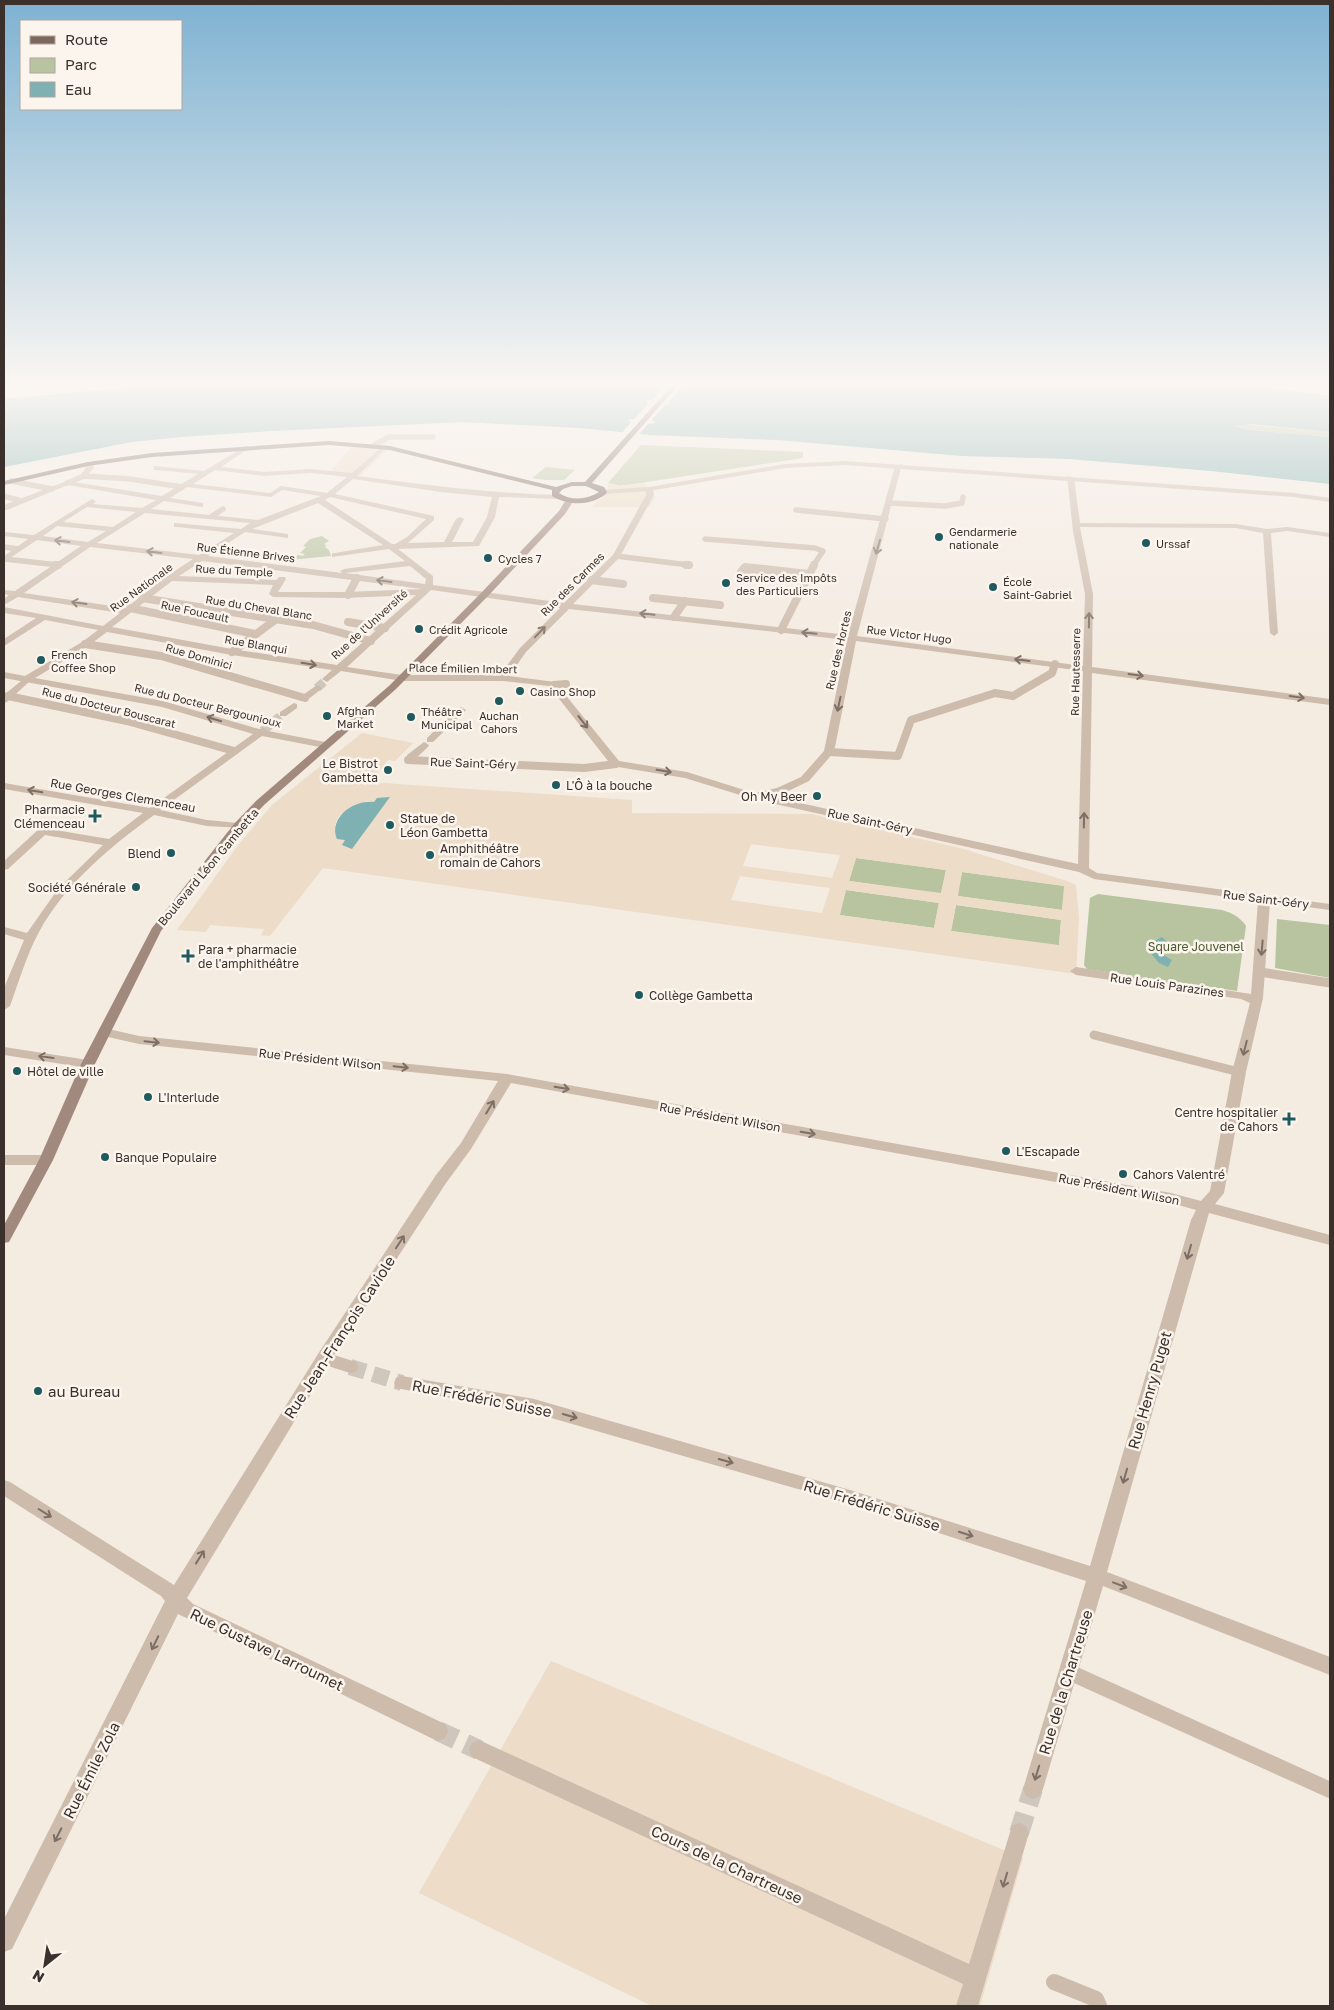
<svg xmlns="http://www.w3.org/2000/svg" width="1334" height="2010" viewBox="0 0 1334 2010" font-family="'Golos Text',sans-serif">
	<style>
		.green { fill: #b8c4a0 }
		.plaza { fill: #ecdcc8; fill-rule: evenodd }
		.water { fill: #7fb0b2 }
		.pier { fill: #f4ebe1 }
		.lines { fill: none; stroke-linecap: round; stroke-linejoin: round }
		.minor-tunnel-far2 { stroke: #cfc6bd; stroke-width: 9; stroke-dasharray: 9 4.5; stroke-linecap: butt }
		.minor-tunnel-far1 { stroke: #cfc6bd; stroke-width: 16; stroke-dasharray: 16 8; stroke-linecap: butt }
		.minor-tunnel { stroke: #cfc6bd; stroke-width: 20; stroke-dasharray: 20 10; stroke-linecap: butt }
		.service-far3 { stroke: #cdbbac; stroke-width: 5.5 }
		.service-far2 { stroke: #cdbbac; stroke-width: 8 }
		.service-far1 { stroke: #cdbbac; stroke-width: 9 }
		.service { stroke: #cdbbac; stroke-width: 16 }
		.pedestrian { fill: #cdbbac; fill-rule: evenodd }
		.minor { fill: #cdbbac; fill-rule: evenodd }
		.tertiary { fill: #cdbbac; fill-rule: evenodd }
		.secondary { fill: #a18a7d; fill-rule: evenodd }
		.primary { fill: #7d675c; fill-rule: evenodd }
		.oneway { stroke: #7d6f65 }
		.poi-dot { fill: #1f5a5e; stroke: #fbf5ee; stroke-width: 2 }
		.labels { text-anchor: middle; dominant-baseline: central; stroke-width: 5; stroke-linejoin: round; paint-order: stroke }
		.far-poi-label { font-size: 11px; fill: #3b302b; stroke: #fbf5ee; text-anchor: start }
		.far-street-label { font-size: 11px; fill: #3b302b; stroke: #fbf5ee }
		.poi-label { font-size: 12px; fill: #3b302b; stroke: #fbf5ee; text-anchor: start }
		.street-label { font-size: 12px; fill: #3b302b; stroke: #fbf5ee }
		.park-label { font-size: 12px; fill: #4a5a2e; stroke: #fbf5ee }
		.near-street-label { font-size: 15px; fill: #3b302b; stroke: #fbf5ee }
		.near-poi-label { font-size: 15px; fill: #3b302b; stroke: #fbf5ee; text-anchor: start }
	</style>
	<rect width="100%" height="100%" fill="#f4ebe1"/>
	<g class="green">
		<path d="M1240,424L1330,432V437L1250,430L1233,426Z"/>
		<path d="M641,445L803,452V458L621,486L608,483Z"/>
		<path d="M546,467L575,470L564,480H545L532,478Z"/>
		<path d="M322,536L329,541L324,544L326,545L325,547L329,550L331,556L290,560L298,555L303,556L305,554L300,553L306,547L303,546L310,539Z"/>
		<path d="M856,858L946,870L941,894L849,881Z"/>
		<path d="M962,872L1065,886L1062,910L957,896Z"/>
		<path d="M846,890L939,903L934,928L839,915Z"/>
		<path d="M1098,894L1222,910C1232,913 1240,917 1246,926L1237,991L1087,969L1084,965L1090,898Z"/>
		<path d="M956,905L1061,920L1059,946L951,931Z"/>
		<path d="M1277,919L1330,925V978L1275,968Z"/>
	</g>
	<g class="plaza">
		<path d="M354,444L390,448L359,477L328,474Z"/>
		<path d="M608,483L616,486L644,483L649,489L650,495L656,497L649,507H591L607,493Z"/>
		<path d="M362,733L413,743L395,761L388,760L369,782L632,800V813L811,814L960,848L1067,881L1076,885L1079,918L1076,974L323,868L270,936L261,935L264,929L210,925L206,932L177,930L239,844L272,805ZM390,797L352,849L335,825L338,817L346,811L361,803L367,801L374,802ZM751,844L839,855L840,856L832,878L743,866ZM856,858L946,870L941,893L849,881ZM962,872L1064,886L1062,910L958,896ZM740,876L830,888L822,913L731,900ZM846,890L939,903L934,928L840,915ZM956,905L1061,920L1059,945L951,931Z"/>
		<path d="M551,1661L1023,1858L980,2006H652L419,1893Z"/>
	</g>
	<g class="water">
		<path d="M187,382H1176L1215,387L1235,386L1231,382H1257L1264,387L1330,396V432L1251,424L1234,426L1250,430L1330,437V484L1211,471L1069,459L961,456L778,440L650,435L579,428L463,422L272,431L181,437L132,442L4,467V399Z"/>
		<path d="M390,797L352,849L342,845L345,840L337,839C328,817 355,799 374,802L377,798Z"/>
		<path d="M1162,937L1170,945L1165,946L1163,949L1165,956L1172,960L1168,967L1159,963L1150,952L1151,943Z"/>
	</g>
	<path class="pier" d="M669,382H687L685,384L689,386L682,388L669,402L672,404L665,405L652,420L656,423L648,424L637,437L620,435L631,422L627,420L634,419L648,404L645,401L652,400L665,386L661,384Z"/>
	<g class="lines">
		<g class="minor-tunnel-far2">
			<path d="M317,688L327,679"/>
			<path d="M263,731L283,714"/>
		</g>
		<path class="minor-tunnel-far1" d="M350,1367L402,1383"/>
		<g class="minor-tunnel">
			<path d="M438,1731L479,1750"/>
			<path d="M1019,1833L1033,1789"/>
		</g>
		<g class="service-far3">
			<path d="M373,446L389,437H433"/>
			<path d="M11,481L52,489"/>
			<path d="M67,483L84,476L130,479L182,487"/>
			<path d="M4,496L21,501"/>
			<path d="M890,503L945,506L962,503L963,497"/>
			<path d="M796,510L886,519"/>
			<path d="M212,516L223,509"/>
			<path d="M705,539L815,548L823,551L813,566"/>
			<path d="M4,547L18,549"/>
			<path d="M616,556L689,565"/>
			<path d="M5,559L58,565"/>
		</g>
		<g class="service-far2">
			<path d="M55,565H58"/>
			<path d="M686,565H689"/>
			<path d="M805,579L741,572L745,567L808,574"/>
			<path d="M591,580L623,584"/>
			<path d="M348,595L357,578"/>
			<path d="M142,598L313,625L371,641"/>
			<path d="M653,598L720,605"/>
			<path d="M130,608L255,634"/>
			<path d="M674,617L685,601"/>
			<path d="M348,622L385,628"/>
			<path d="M781,630L814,565"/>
			<path d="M85,644L161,656L305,698"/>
			<path d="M232,652L275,620"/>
			<path d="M554,685L566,684"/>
			<path d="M8,696L127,721L234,751"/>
			<path d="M829,752L898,756L911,720L995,693L1013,696L1052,673L1055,664"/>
			<path d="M408,760L584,768L616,764"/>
		</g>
		<g class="service-far1">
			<path d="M1260,972L1330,983"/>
			<path d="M1094,1035L1239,1072"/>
		</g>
		<g class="service">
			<path d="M1069,1672L1330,1790"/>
			<path d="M1054,1982L1096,1999L1099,2006"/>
		</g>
		<g class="pedestrian">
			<path d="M27,676L30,677V681L7,702L4,703V695Z"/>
			<path d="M461,707L466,710L464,712L433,742H427V738L458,708Z"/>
			<path d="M424,742L429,745L428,747L415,759H407V755Z"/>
		</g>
		<g class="minor">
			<path d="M384,445L386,446V448L357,476C424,485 490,493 558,495L562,497L558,499L499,497L495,517L479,546L398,549L433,576V585L564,603L613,555L646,495L645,489L649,487L653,489L654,495L619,558L573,604L848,635L895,466L902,464L857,636L1083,666L1085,594L1073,531L1067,476L1074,478L1080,523L1236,524L1267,529L1287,527L1330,533V537L1287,531L1271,533L1278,633L1274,636L1270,633L1263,533L1236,528L1080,527L1093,594L1092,667L1330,699V705L1092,673L1089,868L1097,873L1330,904V910L1270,902L1263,998L1246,1072L1224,1193L1215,1204L1330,1235V1245L1209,1213L1107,1572L1330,1657V1675L1103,1586L1043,1789L1040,1796L1033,1799L1026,1796L1023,1789L1086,1581L850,1504L534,1413L396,1388L394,1383L396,1378L402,1376L534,1399L850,1490L1090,1566L1191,1220L1196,1210L1171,1203L511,1083L471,1149L446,1183L334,1355L356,1362L358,1367L356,1372L350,1373L328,1366L187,1598L193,1604L445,1724L448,1731L445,1738L438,1741L431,1738L178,1614L12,1949L4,1952V1919L165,1601L161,1596L4,1496V1480L10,1482L174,1585L318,1354L436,1175L461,1143L498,1081L139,1044L99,1035L98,1032L99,1029L104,1028L139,1036L507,1074L1171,1193L1201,1201L1210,1191L1232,1072L1250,1003L1241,999L1076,975L1070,971L1076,967L1251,994L1258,901L1094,879L1079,872L753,799L685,778L612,766L549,686L503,681H402L341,671L327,682L322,679L332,670L232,655L107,632L88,646L35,678L163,701L259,729L263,728L268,731L325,742L330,745L325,748L262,736L160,810L207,820L238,823L243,826L242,828L207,826L154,815C111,846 65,884 39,932C27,954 19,981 10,1006L4,1010V988L24,940L4,934V927L27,933L58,889L103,845L45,835L8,869L4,870V861L39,829L43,828L109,839L143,813L4,789V783L150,808L253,734L162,707L4,678V672L25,676L82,642L98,630L45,620L4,646V639L36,618L4,613V607L103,626L120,613L18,597L4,605V599L9,595L4,594V590L15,591L81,546L37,540L4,562V556L28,539L4,536V532L34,535L92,499L96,501L93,504L142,508L156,500L68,485L7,510H4V505L67,481L162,496L198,474L157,470H154V466L204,471L246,446L248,447V449L221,467L264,472L311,469L352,473ZM215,470L264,476L311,473L347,477L327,493L281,486L270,493L193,484ZM353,479L441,492L492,497L487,517L473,542H452L464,519L460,517L456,519L444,542L408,543L434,520V516L335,494ZM187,487L271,497L282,490L321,496L258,520L151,509L164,501L203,507V503L170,498ZM330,497L426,519L407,537L395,544H392L325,500ZM318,503L383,545L335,553H332V557L389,549L405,561L344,569L340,571L342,573L208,556L245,532L288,538V534L252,529ZM87,507L136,512L113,527L63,522ZM145,513L250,523L241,529L174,523V527H177L234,533L199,555L97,543ZM57,526L106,531L88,542L43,536ZM90,547L193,559L167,576L126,608L24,593ZM202,561L422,589L344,592H278L286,579L285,577H279L276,580L179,576ZM410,566L426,579L425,584L345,573ZM172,581L273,585L269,594L273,597L344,598L416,595L337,665L232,649L112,627ZM431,590L560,608L520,648L500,675H402L347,667ZM569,609L847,640L824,751L801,777L777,788L758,792L757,794L687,772L619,761L555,682L509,676L526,652ZM856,641L1083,671L1078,864L768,796L784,793L809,781L834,752Z"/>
			<path d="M85,462H91L94,468L84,478L80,476L86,468Z"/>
			<path d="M317,685L322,688L320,690L306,701H300V697Z"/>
			<path d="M294,703L297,704V708L286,716H280V712Z"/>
			<path d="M4,1047L88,1060L95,1064L88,1068L4,1055Z"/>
			<path d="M4,1155H46L51,1157L53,1160L51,1163L46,1165H4Z"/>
			<path d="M479,1740L969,1964L1012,1826L1019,1823L1026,1826L1029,1833L978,2006H956L963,1984L472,1757L469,1750L472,1743Z"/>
		</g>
		<g class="tertiary">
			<path d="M1308,382L1330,383V387Z"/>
			<path d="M844,461L1294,493L1330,498V502L1294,497L844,465L785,468L649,491L603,494L599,492L603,490L649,487L785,464Z"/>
		</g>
		<path class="secondary" d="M567,498L574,500L565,514L488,596L396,689L264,805L242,828L161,931L95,1064L53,1160L9,1242L4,1243V1225L39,1160L81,1064L152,928L234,824L256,801L390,685L482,592L559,511Z"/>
		<g class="primary">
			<path d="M27,382H65L62,384L4,387V383Z"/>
			<path d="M675,382H681L592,483L604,487L607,492L606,494C590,506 569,506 552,496V490L390,450L329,445L152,457L88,466L4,485V481L88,462L152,453L329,441L390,446L556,487L572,482H585ZM572,486H586L599,492C587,500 571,501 559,493L563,489Z"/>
		</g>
	</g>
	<defs><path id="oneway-shaft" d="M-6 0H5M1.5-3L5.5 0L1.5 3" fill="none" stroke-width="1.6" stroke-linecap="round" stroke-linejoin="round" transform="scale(1.25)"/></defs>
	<g class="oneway">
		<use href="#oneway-shaft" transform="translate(62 541) rotate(-173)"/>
		<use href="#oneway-shaft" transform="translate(878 547) rotate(106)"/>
		<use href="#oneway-shaft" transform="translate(154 552) rotate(-173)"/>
		<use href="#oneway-shaft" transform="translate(384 581) rotate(-172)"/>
		<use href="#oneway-shaft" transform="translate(79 603) rotate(-172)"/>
		<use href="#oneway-shaft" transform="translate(647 614) rotate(-174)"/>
		<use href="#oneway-shaft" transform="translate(1089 620) rotate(-89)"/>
		<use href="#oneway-shaft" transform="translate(540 632) rotate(-46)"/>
		<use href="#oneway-shaft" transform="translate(809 633) rotate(-174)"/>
		<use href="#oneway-shaft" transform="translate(1022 660) rotate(-173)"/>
		<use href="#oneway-shaft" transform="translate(309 664) rotate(9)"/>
		<use href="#oneway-shaft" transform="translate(1136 675) rotate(8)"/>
		<use href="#oneway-shaft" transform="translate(1297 697) rotate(8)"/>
		<use href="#oneway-shaft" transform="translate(839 704) rotate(102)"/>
		<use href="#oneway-shaft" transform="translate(214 719) rotate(-163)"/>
		<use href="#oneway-shaft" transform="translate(583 722) rotate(52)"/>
		<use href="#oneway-shaft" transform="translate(664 771) rotate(9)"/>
		<use href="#oneway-shaft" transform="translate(35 791) rotate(-170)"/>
		<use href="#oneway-shaft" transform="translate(1084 820) rotate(-89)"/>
		<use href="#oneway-shaft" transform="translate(1262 948) rotate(95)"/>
		<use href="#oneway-shaft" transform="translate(152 1042) rotate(6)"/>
		<use href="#oneway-shaft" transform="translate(1245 1048) rotate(104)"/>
		<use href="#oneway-shaft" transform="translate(46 1057) rotate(-172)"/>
		<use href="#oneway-shaft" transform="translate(401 1067) rotate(6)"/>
		<use href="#oneway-shaft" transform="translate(562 1088) rotate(10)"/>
		<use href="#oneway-shaft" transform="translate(490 1107) rotate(-59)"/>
		<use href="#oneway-shaft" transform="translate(808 1133) rotate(10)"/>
		<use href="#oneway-shaft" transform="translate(400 1242) rotate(-57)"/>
		<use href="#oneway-shaft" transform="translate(1189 1252) rotate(106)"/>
		<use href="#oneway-shaft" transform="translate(570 1416) rotate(16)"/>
		<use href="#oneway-shaft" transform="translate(726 1461) rotate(16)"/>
		<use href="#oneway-shaft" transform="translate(1125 1476) rotate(106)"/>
		<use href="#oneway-shaft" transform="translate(45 1513) rotate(32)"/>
		<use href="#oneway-shaft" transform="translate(966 1534) rotate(18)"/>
		<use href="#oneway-shaft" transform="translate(200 1557) rotate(-58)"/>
		<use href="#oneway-shaft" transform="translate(1120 1585) rotate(21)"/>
		<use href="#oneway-shaft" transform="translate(155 1643) rotate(116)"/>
		<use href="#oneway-shaft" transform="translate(1037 1773) rotate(107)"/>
		<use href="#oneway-shaft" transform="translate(58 1835) rotate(117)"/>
		<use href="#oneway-shaft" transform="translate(1005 1880) rotate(107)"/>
	</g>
	<linearGradient id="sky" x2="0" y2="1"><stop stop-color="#7eb2d2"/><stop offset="0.58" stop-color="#faf6f2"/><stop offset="1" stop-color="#faf6f2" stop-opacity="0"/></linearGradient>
	<rect width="1334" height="663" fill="url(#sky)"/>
	<g class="poi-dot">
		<circle cx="939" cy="537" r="5"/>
		<circle cx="1146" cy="543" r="5"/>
		<circle cx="488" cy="558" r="5"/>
		<circle cx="726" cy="583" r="5"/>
		<circle cx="993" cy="587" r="5"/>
		<circle cx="419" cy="629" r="5"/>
		<circle cx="41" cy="660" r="5"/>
		<circle cx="520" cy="691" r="5"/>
		<circle cx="499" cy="701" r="5"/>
		<circle cx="327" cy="716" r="5"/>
		<circle cx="411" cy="717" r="5"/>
		<circle cx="388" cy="770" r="5"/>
		<circle cx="556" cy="785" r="5"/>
		<circle cx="817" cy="796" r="5"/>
		<path d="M92.5 808.5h5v5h5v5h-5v5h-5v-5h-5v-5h5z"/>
		<circle cx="390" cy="825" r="5"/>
		<circle cx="171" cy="853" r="5"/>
		<circle cx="430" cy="855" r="5"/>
		<circle cx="136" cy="887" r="5"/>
		<path d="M185.5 948.5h5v5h5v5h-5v5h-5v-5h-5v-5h5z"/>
		<circle cx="639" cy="995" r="5"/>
		<circle cx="17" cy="1071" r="5"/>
		<circle cx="148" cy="1097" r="5"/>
		<path d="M1286.5 1111.5h5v5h5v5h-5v5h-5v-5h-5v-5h5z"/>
		<circle cx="1006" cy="1151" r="5"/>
		<circle cx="105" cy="1157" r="5"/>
		<circle cx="1123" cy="1174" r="5"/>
		<circle cx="38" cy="1391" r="5"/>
	</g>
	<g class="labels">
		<g class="far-poi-label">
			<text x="949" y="531">Gendarmerie<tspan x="949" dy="13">nationale</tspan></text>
			<text x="1156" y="543">Urssaf</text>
			<text x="498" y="558">Cycles 7</text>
			<text x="736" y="577">Service des Impôts<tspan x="736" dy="13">des Particuliers</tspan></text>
			<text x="1003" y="581">École<tspan x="1003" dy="13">Saint-Gabriel</tspan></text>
			<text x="429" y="629">Crédit Agricole</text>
			<text x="51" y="654">French<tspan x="51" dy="13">Coffee Shop</tspan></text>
			<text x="530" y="691">Casino Shop</text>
			<text x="337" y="710">Afghan<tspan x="337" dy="13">Market</tspan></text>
			<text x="421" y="711">Théâtre<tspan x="421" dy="13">Municipal</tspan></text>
			<text x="499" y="715" text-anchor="middle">Auchan<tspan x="499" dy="13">Cahors</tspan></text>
		</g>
		<g class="far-street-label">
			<text transform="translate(246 552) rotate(7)">Rue Étienne Brives</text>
			<text transform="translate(234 570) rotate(3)">Rue du Temple</text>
			<text transform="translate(572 584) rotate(-45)">Rue des Carmes</text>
			<text transform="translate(141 587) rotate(-36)">Rue Nationale</text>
			<text transform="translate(259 607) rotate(9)">Rue du Cheval Blanc</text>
			<text transform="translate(195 611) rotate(12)">Rue Foucault</text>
			<text transform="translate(369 624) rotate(-42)">Rue de l'Université</text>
			<text transform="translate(909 634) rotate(7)">Rue Victor Hugo</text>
			<text transform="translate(256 644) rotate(10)">Rue Blanqui</text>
			<text transform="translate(838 650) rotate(-77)">Rue des Hortes</text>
			<text transform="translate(199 656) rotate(16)">Rue Dominici</text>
			<text transform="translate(463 668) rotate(1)">Place Émilien Imbert</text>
			<text transform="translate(1075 672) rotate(-89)">Rue Hautesserre</text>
			<text transform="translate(208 705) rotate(14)">Rue du Docteur Bergounioux</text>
			<text transform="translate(109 707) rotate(14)">Rue du Docteur Bouscarat</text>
		</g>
		<g class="poi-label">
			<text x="378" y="763" text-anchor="end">Le Bistrot<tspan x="378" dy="14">Gambetta</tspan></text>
			<text x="566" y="785">L'Ô à la bouche</text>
			<text x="807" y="796" text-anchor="end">Oh My Beer</text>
			<text x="85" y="809" text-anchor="end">Pharmacie<tspan x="85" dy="14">Clémenceau</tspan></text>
			<text x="400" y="818">Statue de<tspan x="400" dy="14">Léon Gambetta</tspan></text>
			<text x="440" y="848">Amphithéâtre<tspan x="440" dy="14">romain de Cahors</tspan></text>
			<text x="161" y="853" text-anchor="end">Blend</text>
			<text x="126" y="887" text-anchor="end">Société Générale</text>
			<text x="198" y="949">Para + pharmacie<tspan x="198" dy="14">de l'amphithéâtre</tspan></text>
			<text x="649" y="995">Collège Gambetta</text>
			<text x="27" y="1071">Hôtel de ville</text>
			<text x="158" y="1097">L'Interlude</text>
			<text x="1278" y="1112" text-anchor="end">Centre hospitalier<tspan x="1278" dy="14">de Cahors</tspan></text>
			<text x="1016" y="1151">L'Escapade</text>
			<text x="115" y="1157">Banque Populaire</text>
			<text x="1133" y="1174">Cahors Valentré</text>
		</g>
		<g class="street-label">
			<text transform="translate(473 763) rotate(2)">Rue Saint-Géry</text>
			<text transform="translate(123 795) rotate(10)">Rue Georges Clemenceau</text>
			<text transform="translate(870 821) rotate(12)">Rue Saint-Géry</text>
			<text transform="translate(208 867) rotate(-50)">Boulevard Léon Gambetta</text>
			<text transform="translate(1266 899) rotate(7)">Rue Saint-Géry</text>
			<text transform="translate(1167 985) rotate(8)">Rue Louis Parazines</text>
			<text transform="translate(320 1059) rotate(6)">Rue Président Wilson</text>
			<text transform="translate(720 1117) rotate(10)">Rue Président Wilson</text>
			<text transform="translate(1119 1189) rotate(11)">Rue Président Wilson</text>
		</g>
		<g class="park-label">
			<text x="1196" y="946">Square Jouvenel</text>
		</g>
		<g class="near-street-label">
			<text transform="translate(339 1337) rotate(-57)">Rue Jean-François Caviole</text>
			<text transform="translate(1149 1390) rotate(-74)">Rue Henry Puget</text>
			<text transform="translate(482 1398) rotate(11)">Rue Frédéric Suisse</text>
			<text transform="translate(872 1505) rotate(17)">Rue Frédéric Suisse</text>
			<text transform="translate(267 1649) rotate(26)">Rue Gustave Larroumet</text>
			<text transform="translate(1065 1682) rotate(-73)">Rue de la Chartreuse</text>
			<text transform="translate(91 1770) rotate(-63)">Rue Émile Zola</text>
			<text transform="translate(727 1864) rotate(25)">Cours de la Chartreuse</text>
		</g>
		<g class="near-poi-label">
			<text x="48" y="1391">au Bureau</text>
		</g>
	</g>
	<rect width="1334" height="2010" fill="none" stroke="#3b302b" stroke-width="10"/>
	<rect x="20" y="20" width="162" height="90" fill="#fbf5ee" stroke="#aea6a0"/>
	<rect x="30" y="36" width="25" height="8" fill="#7d675c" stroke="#aea6a0"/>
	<text x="65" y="45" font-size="15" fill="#3b302b">Route</text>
	<rect x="30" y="58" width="25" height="15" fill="#b8c4a0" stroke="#aea6a0"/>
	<text x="65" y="70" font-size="15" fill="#3b302b">Parc</text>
	<rect x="30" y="82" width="25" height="15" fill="#7fb0b2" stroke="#aea6a0"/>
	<text x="65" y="95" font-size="15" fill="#3b302b">Eau</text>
	<g transform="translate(45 1965) rotate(210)" stroke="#fbf5ee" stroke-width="4" paint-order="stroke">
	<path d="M0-4L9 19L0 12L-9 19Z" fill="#3b302b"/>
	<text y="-8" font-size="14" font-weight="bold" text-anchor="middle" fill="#3b302b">N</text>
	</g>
</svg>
